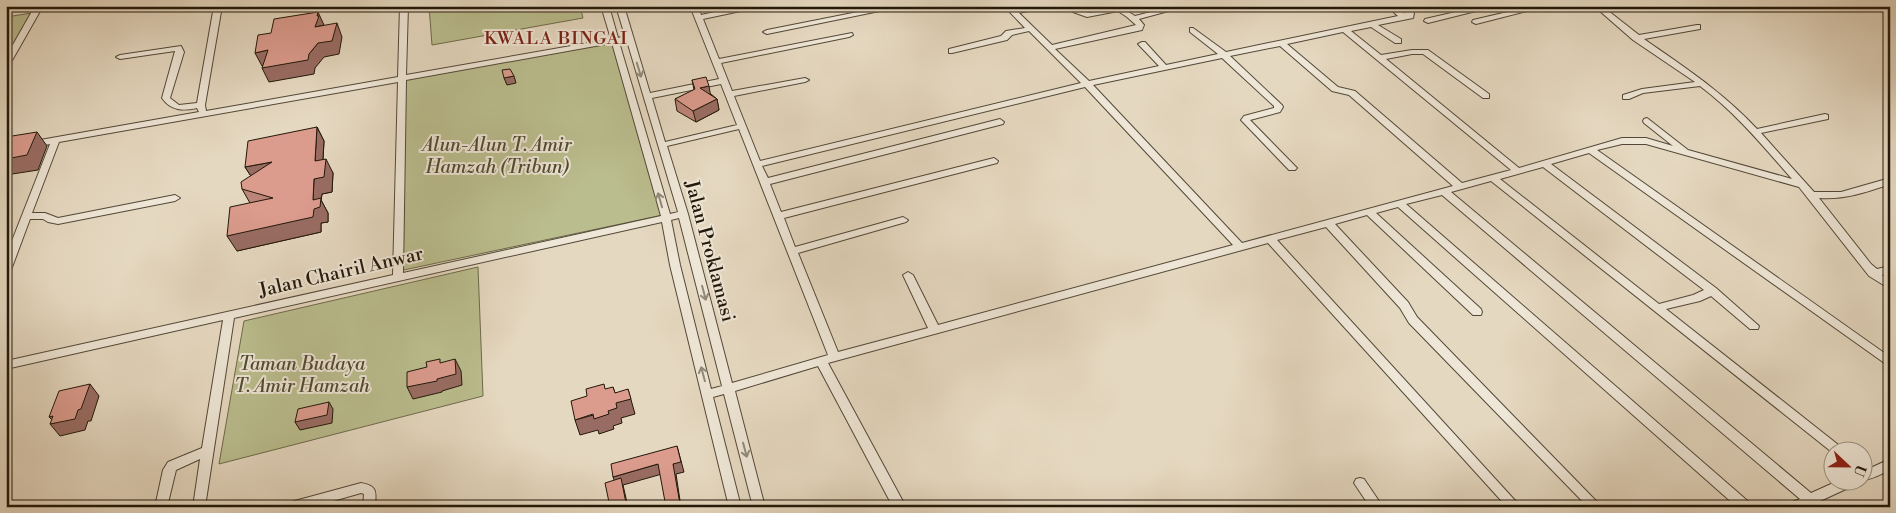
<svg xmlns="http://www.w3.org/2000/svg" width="1896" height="513" viewBox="0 0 1896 513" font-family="'Libre Bodoni',serif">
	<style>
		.green { fill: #babd8e; stroke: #6e6a4c }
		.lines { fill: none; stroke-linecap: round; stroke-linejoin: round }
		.minor-casing { stroke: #534838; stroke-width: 2 }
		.minor { fill: #eee6d6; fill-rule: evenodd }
		.wall { fill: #bc8579; stroke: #22180a }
		.shaded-wall { fill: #996c63; stroke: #22180a }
		.building { fill: #db9b8d; stroke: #22180a }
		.oneway { stroke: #92897a }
		.labels { text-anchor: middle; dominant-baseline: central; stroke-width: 4; stroke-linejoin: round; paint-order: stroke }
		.far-quarter-label { font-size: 18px; letter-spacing: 1px; fill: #7a1f14; stroke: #eee6d6 }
		.park-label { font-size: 19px; font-style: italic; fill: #504a32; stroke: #eee6d6 }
		.street-label { font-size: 19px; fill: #22180a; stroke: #eee6d6 }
	</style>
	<rect width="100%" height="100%" fill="#e5d8c0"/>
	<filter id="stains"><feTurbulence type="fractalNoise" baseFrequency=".004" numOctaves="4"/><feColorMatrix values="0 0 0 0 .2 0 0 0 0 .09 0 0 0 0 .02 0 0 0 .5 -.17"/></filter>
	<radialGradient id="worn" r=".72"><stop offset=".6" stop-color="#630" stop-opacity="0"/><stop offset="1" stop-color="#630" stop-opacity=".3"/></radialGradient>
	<g class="green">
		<path d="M429,6H580L583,18L432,45Z"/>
		<path d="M32,13L6,59V17Z"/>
		<path d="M614,42L663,215L399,271L405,78Z"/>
		<path d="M478,267L483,396L219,464L244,321Z"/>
	</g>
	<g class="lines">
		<g class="minor-casing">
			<g id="minor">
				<path d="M6,6H11L6,8Z"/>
				<path d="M35,6H43L10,64L6,66V57Z"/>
				<path d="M214,6H222L205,105L206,111L398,77L400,6H408L406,75L611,39L601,6H609L618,38L625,36L616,6H624L650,93L719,79L690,6H698L701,15L743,6L754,7L750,9L703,19L719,59L852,33L853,35L849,37L721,63L732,91L805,78L809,80L805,82L734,96L760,161L1081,83L1029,31L1012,35L1007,40L952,53H949V49L1001,36L1006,31L1025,28L1004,6H1011L1015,9L1032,6H1048L1019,13L1052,45L1136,25L1127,17L1118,11L1087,17L1073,12L1067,6C1078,6 1076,10 1086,12C1095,14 1105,10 1114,8V6H1122V8L1135,16L1174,6H1187L1139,19L1144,25L1142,30L1055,49L1089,81L1159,66L1138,44L1142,42H1145L1166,65L1218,54L1190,32V28H1193L1226,52L1398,16L1387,6H1395L1406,15L1397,6H1405L1414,13L1413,18L1378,25L1401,39V43H1395L1371,27L1351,31L1381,55L1412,50H1428L1489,94V98H1483L1423,54H1412L1386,59L1519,168L1622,138H1646L1673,146L1644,123L1643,121L1644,119L1647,118L1688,150L1792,179C1763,146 1736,113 1700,86L1643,93L1629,99H1623V95L1642,89L1695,82L1633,40L1594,6H1602L1639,35L1697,25H1700V29L1644,39C1684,67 1724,93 1757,129L1825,114L1828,115V119L1761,133L1814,192H1841L1890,178V184C1867,192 1844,200 1819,198L1871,264L1877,269L1890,266V273L1882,275L1890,280V289L1869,276L1799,187L1646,144H1622L1597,150L1890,357V367L1589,153L1551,164L1716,288L1759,326L1758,329H1750L1711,296L1700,301L1666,309L1841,447L1843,450H1834L1833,453L1491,181L1451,192L1811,493L1840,480H1859L1857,484L1807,507H1788L1790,503L1800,499L1442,195L1406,204L1750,503L1752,507H1737L1398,207L1376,213L1481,309L1482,312L1481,315H1473L1367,215L1335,224L1408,302L1417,317L1602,507H1588L1409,323L1400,308L1326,227L1277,240L1521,507H1507L1268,243L828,363L906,507H893L818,366L735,391L765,507H753L724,394L713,397L741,507H729L670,265L662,222L234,318L205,507H193L200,459L176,470L167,507H155L163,470L168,462L202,448L223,320L6,369V361L393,275L398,82L59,142L32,213H45L58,218L175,195L180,198L175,201L58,224L48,222L43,219H30L11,270L6,273V256L50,144L6,152V146L199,112L197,108C183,111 171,111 162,98L175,51L120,59L116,57L120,55L181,46L184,52L170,98L179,105L197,103ZM1343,32L1511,170L1462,183L1355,91L1338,87L1287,44ZM627,41L678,212L670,214L619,42ZM612,43L661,216L403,273L406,80ZM1280,46L1332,91L1349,95L1453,186L1242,243L1093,85L1222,58L1274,106V108L1244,116L1241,120L1289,170H1295L1297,168L1295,166L1250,120L1280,112L1283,107L1282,105L1230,56ZM721,84L737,125L665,142L652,98ZM1085,87L1233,245L938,325L913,275L908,272L903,275L928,328L838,352L798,253L906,222L908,220L903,217L795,247L784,218L997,163L998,161L994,158L781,212L770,184L1003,124L1004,122L1000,119L768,178L762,166ZM739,129L828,355L732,383L688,214L667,146ZM1543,167L1704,290L1693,295L1659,304L1500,179ZM679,218L722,386L711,389L680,265L671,220Z"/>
				<path d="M888,6H904L767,34L763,32L767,30Z"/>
				<path d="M1482,6H1496L1428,23L1424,21L1425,19Z"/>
				<path d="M1533,6H1546L1476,24L1472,22L1473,20Z"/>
				<path d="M1890,459V470C1881,474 1871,480 1862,480L1864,471Z"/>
				<path d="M1360,478L1364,479L1383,507H1370L1354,483L1356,479Z"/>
				<path d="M361,483C378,486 376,492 375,507H363L364,494L361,493L312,507H285L287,503L291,502Z"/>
			</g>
		</g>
		<use href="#minor" class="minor"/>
	</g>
	<g class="wall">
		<path d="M692,80L711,94L717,99L719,110L696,122L677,111L675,99L694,90Z"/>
		<path d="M317,127L324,141L323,159L333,173L332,192L322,194L321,200L328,213V222L321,223V232L237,251L250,203L242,189L251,176L245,167Z"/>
	</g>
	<g class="shaded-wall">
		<path d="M318,12L324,25L315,27L317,16Z"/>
		<path d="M337,23L342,37L339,54L324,57L315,68L314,74L269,82L262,68L309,54L318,43Z"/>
		<path d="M268,50L275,64L262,66L255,53Z"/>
		<path d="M514,76L516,83L507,85L504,78Z"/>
		<path d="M709,86L711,98L700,88Z"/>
		<path d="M717,99L719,110L696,122L693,111Z"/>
		<path d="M317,127L324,141L322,176L315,161Z"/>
		<path d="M37,132L47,146L38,170L6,175V159Z"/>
		<path d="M326,159L333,173L332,192L322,194L321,200L328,213V222L321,223V232L237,251L227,236L314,209L313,200L314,179Z"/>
		<path d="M272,162L254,181L245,167Z"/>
		<path d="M455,359L461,371L462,385L442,391V392L413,399L407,387L437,379Z"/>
		<path d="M90,384L99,396L91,421H88L85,430L60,436L50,424L55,423L49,417L78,410Z"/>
		<path d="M613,387L618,402L628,389L635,414L621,418L622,423L613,426L614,429L599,434L598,430L580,435L575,420L608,411L616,403Z"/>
		<path d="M329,402L333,409L332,423L300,430L295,422Z"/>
		<path d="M677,446L684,472L676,474L681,507H669L673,464Z"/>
		<path d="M658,464L662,474L623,485L628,507H614L617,487L613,477Z"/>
	</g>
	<g class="building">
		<path d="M318,12L317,16H319L315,27L337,23L332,41L318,43L309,54L308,60L262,68L268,50L255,53L258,35L271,33L274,19Z"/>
		<path d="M510,69L514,76L504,78L502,70Z"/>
		<path d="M706,77L709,86L700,88L717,99L693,111L675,99L695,89L692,80Z"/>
		<path d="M317,127L315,161L326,159L324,177L314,179L313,200L321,198L320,207L314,209L313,217L227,236L230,207L273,198L242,189L241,182L272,162L245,167L248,141Z"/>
		<path d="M37,132L27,155L6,159V137Z"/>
		<path d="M440,359V363L455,359L456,374L437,379V381L407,387V372L427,367L426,362Z"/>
		<path d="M90,384L81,409L78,410L75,419L50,424L53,416L49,417L59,391Z"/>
		<path d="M604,384L605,389L613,387L615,393L628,389L631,399L616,403L617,408L608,411L609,414L594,419L593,414L575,420L571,401L587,396L586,389Z"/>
		<path d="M329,402L327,415L295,422L298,409Z"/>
		<path d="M677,446L681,462L673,464L680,504L666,507L658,464L613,477L611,464Z"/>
		<path d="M621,478L626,503L614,507H610L605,483Z"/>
	</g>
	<defs><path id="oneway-shaft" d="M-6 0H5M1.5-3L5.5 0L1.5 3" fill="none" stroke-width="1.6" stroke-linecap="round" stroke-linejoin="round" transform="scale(1.25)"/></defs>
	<g class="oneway">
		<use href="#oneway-shaft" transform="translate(639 70) rotate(73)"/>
		<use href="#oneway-shaft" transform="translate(660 200) rotate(-106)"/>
		<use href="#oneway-shaft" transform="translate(704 293) rotate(75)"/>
		<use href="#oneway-shaft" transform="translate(703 374) rotate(-105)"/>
		<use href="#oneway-shaft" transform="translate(745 450) rotate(75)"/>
	</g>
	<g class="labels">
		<g class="far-quarter-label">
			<text x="556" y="38">KWALA BINGAI</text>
		</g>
		<g class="park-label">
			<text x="497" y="145">Alun-Alun T. Amir<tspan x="497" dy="22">Hamzah (Tribun)</tspan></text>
			<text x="302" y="364">Taman Budaya<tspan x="302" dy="22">T. Amir Hamzah</tspan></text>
		</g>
		<g class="street-label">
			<text transform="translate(710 251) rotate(75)">Jalan Proklamasi</text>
			<text transform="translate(341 272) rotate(-13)">Jalan Chairil Anwar</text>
		</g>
	</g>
	<rect width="1896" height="513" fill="none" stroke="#e5d8c0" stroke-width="25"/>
	<rect x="8" y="8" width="1881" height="498" fill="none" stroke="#22180a" stroke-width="2.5"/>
	<rect x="12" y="12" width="1871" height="488" fill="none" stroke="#22180a"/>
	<g transform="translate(1848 466) rotate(112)"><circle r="24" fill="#eee6d6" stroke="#9c9484"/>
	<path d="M0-4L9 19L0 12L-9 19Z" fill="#8f2418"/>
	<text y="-8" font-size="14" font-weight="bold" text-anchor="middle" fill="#22180a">U</text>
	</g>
	<rect width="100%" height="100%" filter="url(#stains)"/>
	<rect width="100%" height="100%" fill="url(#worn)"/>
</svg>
